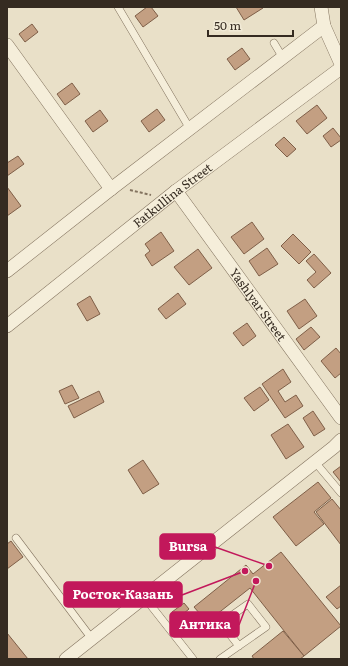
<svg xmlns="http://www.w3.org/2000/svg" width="348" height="666" viewBox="0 0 348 666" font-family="Literata,serif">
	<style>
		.building { fill: #c39f82; stroke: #7f5f48 }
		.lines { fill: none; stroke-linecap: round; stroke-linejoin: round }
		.lane-casing { stroke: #83735f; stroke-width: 8 }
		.street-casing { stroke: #83735f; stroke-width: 14 }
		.path { stroke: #83735f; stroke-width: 2; stroke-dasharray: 3 2; stroke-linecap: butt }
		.lane { stroke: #f5eeda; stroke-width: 7 }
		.street { stroke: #f5eeda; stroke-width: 13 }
		.labels { text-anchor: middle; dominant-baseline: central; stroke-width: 3.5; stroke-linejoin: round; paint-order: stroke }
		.street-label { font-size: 12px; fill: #352b21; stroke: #f1ead6 }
		.leader { fill: none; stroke: #c2185b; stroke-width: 1.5 }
		.callout-dot { fill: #c2185b; stroke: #f1ead6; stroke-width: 1.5 }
		.callout { fill: #c2185b; stroke: #c2185b; stroke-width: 1.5 }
		.callout-label { font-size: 13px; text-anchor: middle; font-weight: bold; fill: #fff }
	</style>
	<rect width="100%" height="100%" fill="#e9e0c8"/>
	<g class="building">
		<path d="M147,7H151L158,16L143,27L135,16Z"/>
		<path d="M236,7H262L263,8L244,20Z"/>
		<path d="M32,24L38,32L25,42L19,34Z"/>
		<path d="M242,48L250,59L235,70L227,59Z"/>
		<path d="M72,83L80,94L65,105L57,94Z"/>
		<path d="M317,105L327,118L307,134L296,121Z"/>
		<path d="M157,109L165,120L149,132L141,121Z"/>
		<path d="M100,110L108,121L93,132L85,121Z"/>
		<path d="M333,128L341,138V140L331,147L323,136Z"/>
		<path d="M284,137L296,149L287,157L275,145Z"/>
		<path d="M18,156L24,164L7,176V163Z"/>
		<path d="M7,187L21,206L7,216Z"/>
		<path d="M252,222L264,239L244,254L231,237Z"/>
		<path d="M161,232L174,251L152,266L145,255L150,251L145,244Z"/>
		<path d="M293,234L311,252L299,264L281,246Z"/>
		<path d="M267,248L278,264L259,276L249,261Z"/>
		<path d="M198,249L212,268L189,285L174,267Z"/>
		<path d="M314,254L331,273L314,288L307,280L316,272L306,261Z"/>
		<path d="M178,293L186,304L166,319L158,309Z"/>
		<path d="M90,296L100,314L87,321L77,304Z"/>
		<path d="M305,299L317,316L299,329L287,311Z"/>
		<path d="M247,323L256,336L243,346L233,333Z"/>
		<path d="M311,327L320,337L304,350L296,339Z"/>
		<path d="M336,348L341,354V373L335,378L321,361Z"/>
		<path d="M283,369L291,382L278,391L285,402L296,395L303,406L285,418L262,384Z"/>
		<path d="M72,385L79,398L65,404L59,391Z"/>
		<path d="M260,387L269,400L254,411L244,398Z"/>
		<path d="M99,391L104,402L74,418L68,406Z"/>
		<path d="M313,411L325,429L314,436L303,418Z"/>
		<path d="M288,424L304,447L286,459L271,435Z"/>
		<path d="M143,460L159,484L143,494L128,470Z"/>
		<path d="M341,466V482L333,472Z"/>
		<path d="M318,482L331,498L314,512L324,524L296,546L273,517Z"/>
		<path d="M332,499L341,510V545L316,512Z"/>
		<path d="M11,541L23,557L7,569V544Z"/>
		<path d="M281,552L341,626L304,656L250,588L207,622L194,607L246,565L253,574Z"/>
		<path d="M341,585V606L337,609L326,597Z"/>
		<path d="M184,603L189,609L177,619L172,612Z"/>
		<path d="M283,631L304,656L300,659H254L252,656Z"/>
		<path d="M7,633L28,659H7Z"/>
	</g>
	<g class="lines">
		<g class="lane-casing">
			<g id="lane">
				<path d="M118,7L190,129"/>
				<path d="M274,43L283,58"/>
				<path d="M315,462L341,493"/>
				<path d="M16,538L92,639"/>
				<path d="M145,598L193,659"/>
				<path d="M220,659L266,627L248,604L221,623L239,646"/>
			</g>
		</g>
		<g class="street-casing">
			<g id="street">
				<path d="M321,7L324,26L341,64"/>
				<path d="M7,45L111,189"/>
				<path id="s1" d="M176,191L341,418"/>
				<path d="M7,271L111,189L324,26"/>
				<path id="s2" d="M7,326L176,191L341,68"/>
				<path d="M66,659L334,447L341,440"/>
			</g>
		</g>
		<path class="path" d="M130,190L151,195"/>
		<use href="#lane" class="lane"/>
		<use href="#street" class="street"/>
	</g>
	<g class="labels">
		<g class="street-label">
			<text stroke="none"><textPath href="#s2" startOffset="211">Fatkullina Street</textPath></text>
			<text stroke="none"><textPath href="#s1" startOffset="140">Yashlyar Street</textPath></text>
		</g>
	</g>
	<path class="leader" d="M269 566L215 547M245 571L182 595M256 581L239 625"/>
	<g class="callout-dot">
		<circle cx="269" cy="566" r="4"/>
		<circle cx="245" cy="571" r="4"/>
		<circle cx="256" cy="581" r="4"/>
	</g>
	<g class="callout">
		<rect x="160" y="534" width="55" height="25" rx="4"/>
		<rect x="64" y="582" width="118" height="25" rx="4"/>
		<rect x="170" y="612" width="69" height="25" rx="4"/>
	</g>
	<g class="callout-label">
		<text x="188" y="551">Bursa</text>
		<text x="123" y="599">Росток-Казань</text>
		<text x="205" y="629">Антика</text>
	</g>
	<rect width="348" height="666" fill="none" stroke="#352b21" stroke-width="16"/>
	<path d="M208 30v6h85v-6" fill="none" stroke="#352b21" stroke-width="2"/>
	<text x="214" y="30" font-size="12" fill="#352b21" stroke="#f1ead6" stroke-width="3" paint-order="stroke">50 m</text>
</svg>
